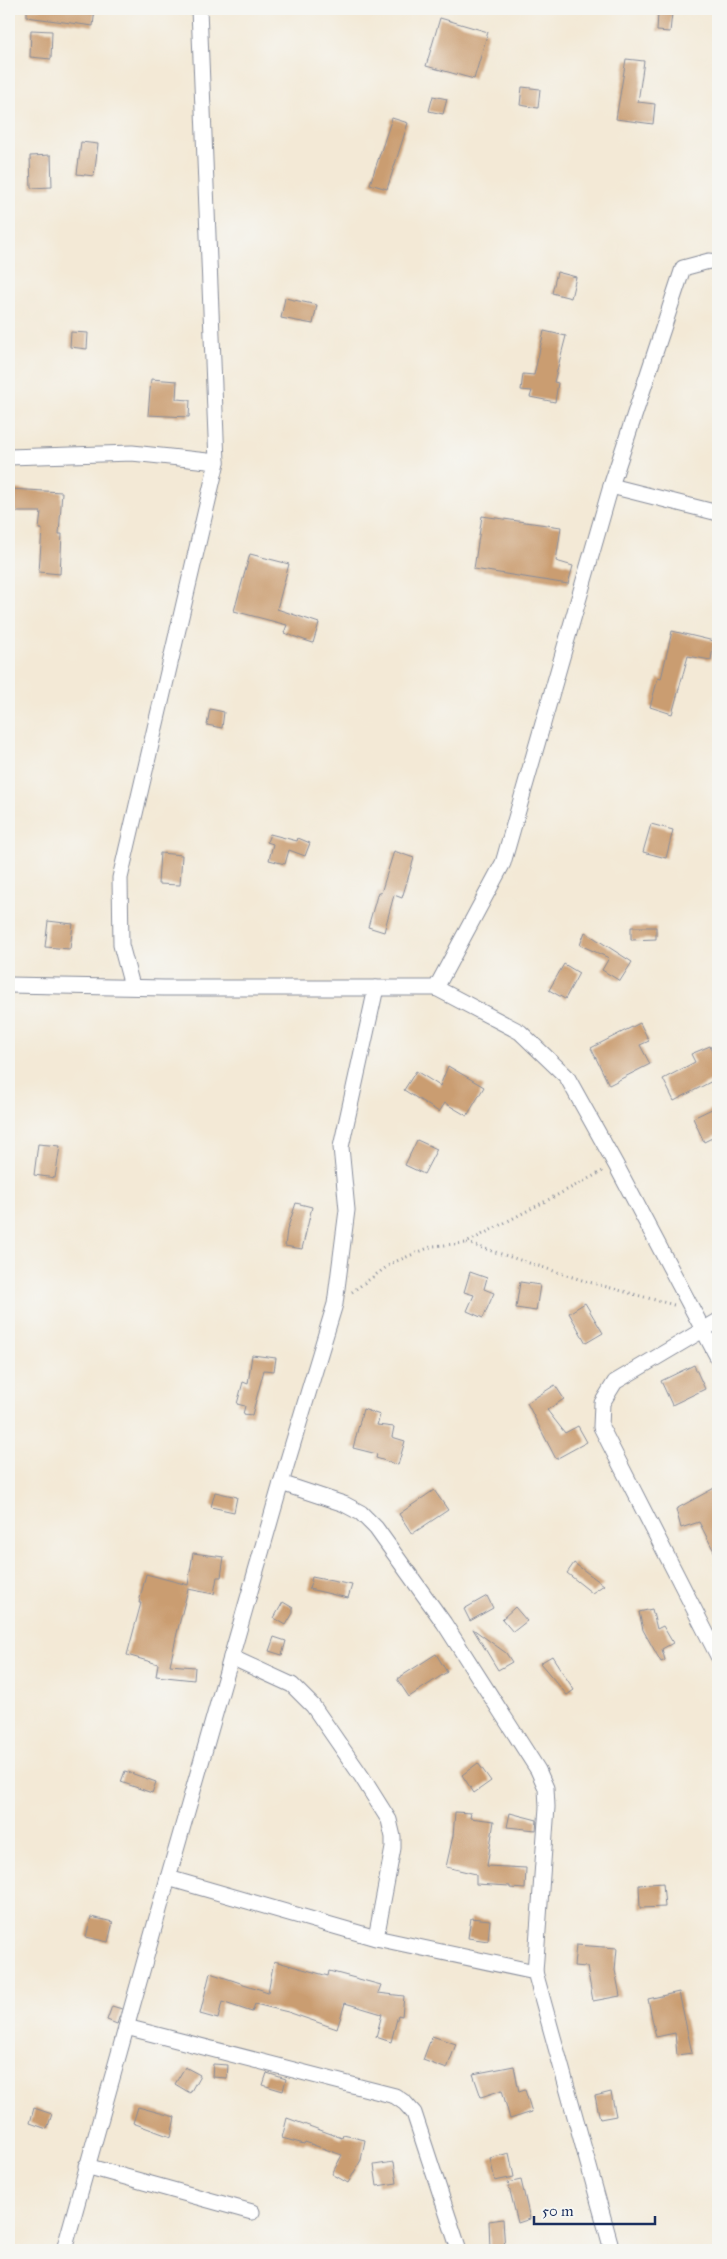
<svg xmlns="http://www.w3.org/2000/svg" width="727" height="2259" viewBox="0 0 727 2259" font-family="'IM FELL Great Primer',serif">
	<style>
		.building { fill: #ca9d71 }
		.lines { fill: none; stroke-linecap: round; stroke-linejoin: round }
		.minor-casing { stroke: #878c9a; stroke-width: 17 }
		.path { stroke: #878c9a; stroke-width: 3; stroke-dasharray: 1 4; stroke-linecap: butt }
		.minor { stroke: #fff; stroke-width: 15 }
	</style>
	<rect width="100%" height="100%" fill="#f6f6f2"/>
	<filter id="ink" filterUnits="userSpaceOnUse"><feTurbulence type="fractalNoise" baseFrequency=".02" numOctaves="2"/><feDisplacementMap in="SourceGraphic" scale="10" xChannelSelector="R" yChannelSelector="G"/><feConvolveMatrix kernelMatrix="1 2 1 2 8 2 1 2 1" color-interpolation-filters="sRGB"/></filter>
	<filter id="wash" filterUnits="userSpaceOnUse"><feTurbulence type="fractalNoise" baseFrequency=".0096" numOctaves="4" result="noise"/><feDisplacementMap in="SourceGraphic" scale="20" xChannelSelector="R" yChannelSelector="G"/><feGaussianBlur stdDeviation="1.12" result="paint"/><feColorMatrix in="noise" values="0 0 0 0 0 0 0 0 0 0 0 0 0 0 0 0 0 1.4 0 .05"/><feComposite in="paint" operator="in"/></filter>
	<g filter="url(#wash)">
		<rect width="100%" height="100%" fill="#f3e9d6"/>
		<g id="blocks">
			<g class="building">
				<path d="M27,9H95L93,26L27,17Z"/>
				<path d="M658,12L672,13L670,32L657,31Z"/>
				<path d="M440,18L488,32L474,79L426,66Z"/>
				<path d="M31,30L52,31L51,59L30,57Z"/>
				<path d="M626,59L644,61L638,102L655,104L653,124L616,119Z"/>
				<path d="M522,87L540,89L538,108L520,105Z"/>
				<path d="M433,96L447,99L443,114L429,111Z"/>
				<path d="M392,118L408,123L387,189L370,184Z"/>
				<path d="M81,142L98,144L94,176L77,174Z"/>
				<path d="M51,155L52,187L31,188L30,156Z"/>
				<path d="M557,272L576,277L571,298L552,293Z"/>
				<path d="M285,298L317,305L313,324L281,318Z"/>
				<path d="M544,331L566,336L554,382L558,383L555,402L530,397L532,391L521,390L523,374L534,375Z"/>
				<path d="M71,332L88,333L87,349L70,347Z"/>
				<path d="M151,379L177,381L176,399L190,400L189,417L148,415Z"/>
				<path d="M9,489L62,492L59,534H62L60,574L39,572L42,529H39L41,512H9Z"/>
				<path d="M482,516L561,527L556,561L573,566L568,584L474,569Z"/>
				<path d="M250,554L289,564L277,609L319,623L313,643L284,633L287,625L234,611Z"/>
				<path d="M672,631L714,641L711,660L688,656L672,714L650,707L658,678L661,679Z"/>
				<path d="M210,709L224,712L222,728L207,725Z"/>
				<path d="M651,824L673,830L666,858L643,852Z"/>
				<path d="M270,834L297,841L298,838L310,843L305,856L289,850L285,864L269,860L273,844L267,842Z"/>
				<path d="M394,851L414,858L402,898L394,895L384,932L368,927L378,892L381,893Z"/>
				<path d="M160,853L182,855L180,885L158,884Z"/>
				<path d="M48,921L73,924L70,949L45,947Z"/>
				<path d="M631,927H656V939L631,940Z"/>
				<path d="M585,932L632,962L620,981L602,970L609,958L580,945Z"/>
				<path d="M564,964L579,973L565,999L549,990Z"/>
				<path d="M640,1023L649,1041L640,1045L650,1064L609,1085L591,1048Z"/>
				<path d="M710,1046L718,1065V1078L674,1101L663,1079L695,1062L691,1054Z"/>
				<path d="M448,1066L484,1087L467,1116L445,1103L439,1112L404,1090L416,1071L440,1086Z"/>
				<path d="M718,1106V1135L704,1142L693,1118Z"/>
				<path d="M417,1140L437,1149L424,1174L405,1165Z"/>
				<path d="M38,1144L60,1146L55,1178L34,1175Z"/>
				<path d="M296,1203L312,1207L302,1249L285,1246L287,1230Z"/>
				<path d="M470,1272L487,1278L484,1289L494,1293L483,1318L467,1311L474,1295L464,1292Z"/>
				<path d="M520,1282L540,1285L536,1311L516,1308Z"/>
				<path d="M585,1303L603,1333L586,1343L569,1313Z"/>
				<path d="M252,1355L276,1358L274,1371L264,1370L252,1415L243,1414L245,1406L237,1404L243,1382L248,1384Z"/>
				<path d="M694,1365L705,1389L672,1405L661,1381Z"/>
				<path d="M555,1385L564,1399L547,1410L565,1433L578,1426L587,1442L556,1459L527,1403Z"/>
				<path d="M363,1409L380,1415L377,1425L394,1427L392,1437L405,1441L398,1465L376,1458L377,1454L353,1448Z"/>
				<path d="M718,1486V1559L699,1522L681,1528L676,1509Z"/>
				<path d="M434,1490L448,1510L412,1534L399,1514Z"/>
				<path d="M215,1492L237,1497L234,1512L211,1507Z"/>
				<path d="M193,1553L224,1557L221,1577H217L214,1594L188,1589L177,1633L170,1665L195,1667L194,1680L156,1676L158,1664L127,1655L141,1603H139L146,1574L188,1585Z"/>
				<path d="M574,1563L604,1585L592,1593L567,1573Z"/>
				<path d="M312,1577L352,1585L348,1598L309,1589Z"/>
				<path d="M487,1596L493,1608L470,1621L464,1609Z"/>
				<path d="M283,1602L293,1608V1613L286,1625L274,1618Z"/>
				<path d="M515,1607L527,1621L513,1632L502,1619Z"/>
				<path d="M652,1609L657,1629L663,1626L673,1643L662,1649L665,1660L661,1662L643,1630L639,1612Z"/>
				<path d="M473,1629L506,1653L512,1662L498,1670Z"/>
				<path d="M274,1637L286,1641L282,1655L269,1651Z"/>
				<path d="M436,1654L447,1672L409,1697L397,1679Z"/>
				<path d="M552,1656L574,1690L567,1695L540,1663Z"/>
				<path d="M478,1763L491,1781L474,1793L462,1775Z"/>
				<path d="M125,1771L156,1782L152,1793L121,1782Z"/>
				<path d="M455,1812L471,1813L470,1818L494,1821L487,1866L526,1868L525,1889L510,1888V1886L476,1884V1874L446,1867L453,1836Z"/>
				<path d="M510,1813L537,1820L536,1830L507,1827Z"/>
				<path d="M663,1883L665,1907L640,1908L639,1885Z"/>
				<path d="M91,1917L113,1922L108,1942L86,1937Z"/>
				<path d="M471,1918L490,1920L488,1941L468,1938Z"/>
				<path d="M576,1945L617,1948L615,1970L620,1996L593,2001L587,1967L574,1966Z"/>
				<path d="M274,1961L328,1976L329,1971L381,1985L378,1993L404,1996L402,2016L398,2015L391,2042L376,2037L382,2014L345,2003L337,2029L288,2012L255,2004L252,2012L222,2002L218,2019L200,2014L210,1973L268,1992Z"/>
				<path d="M679,1992L692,2053L677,2055L675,2033L656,2037L648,1999Z"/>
				<path d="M112,2006L122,2009L117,2024L107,2020Z"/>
				<path d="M432,2036L456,2044L447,2069L423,2060Z"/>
				<path d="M213,2064L228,2065L227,2078L212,2077Z"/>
				<path d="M514,2066L519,2092L525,2090L532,2112L510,2119L502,2090L481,2097L473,2074Z"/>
				<path d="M185,2067L200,2075L190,2093L175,2084Z"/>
				<path d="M267,2073L286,2079L283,2091L263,2085Z"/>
				<path d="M611,2092L616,2116L600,2119L595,2096Z"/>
				<path d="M138,2107L175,2117L171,2137L133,2123Z"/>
				<path d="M34,2108L52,2114L47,2129L30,2123Z"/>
				<path d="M287,2118L342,2138L343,2135L365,2140L361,2160L348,2183L332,2174L342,2155L305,2142L304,2144L282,2138Z"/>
				<path d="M509,2153L514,2177L495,2181L490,2158Z"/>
				<path d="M394,2162L397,2183L377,2186L374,2165Z"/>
				<path d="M521,2180L530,2219L518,2223L508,2183Z"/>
				<path d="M503,2219L505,2250H490L489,2221Z"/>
			</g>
		</g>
	</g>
	<g filter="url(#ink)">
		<use href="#blocks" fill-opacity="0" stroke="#878c9a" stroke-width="1"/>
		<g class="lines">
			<g class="minor-casing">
				<g id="minor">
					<path d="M9,457L132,453L217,462"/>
					<path d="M611,486L718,513"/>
					<path d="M9,985L164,988H436L520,1032L567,1077L616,1165L718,1358"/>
					<path d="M132,986L121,945L120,878L217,462L199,9"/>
					<path d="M436,988L503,863L611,486L683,268L709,261L718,262"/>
					<path d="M718,1321L615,1382L602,1403L601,1427L718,1656"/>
					<path d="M281,1483L344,1504L361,1513L376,1528L444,1623L538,1770L546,1788L547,1807L535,1972"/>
					<path d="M231,1657L292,1685L313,1706L362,1777L389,1820L393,1837V1848L376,1938"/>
					<path d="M168,1878L376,1938L535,1972L612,2250"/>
					<path d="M126,2027L395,2096L405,2103L414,2113L459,2250"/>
					<path d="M86,2166L252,2212"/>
					<path d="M64,2250L168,1878L281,1483L335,1304L347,1210L341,1147L376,988"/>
				</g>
			</g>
			<g class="path">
				<path d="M467,1243L585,1281L674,1305"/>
				<path d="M352,1292L392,1263L433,1246L466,1243L603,1171"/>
			</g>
			<use href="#minor" class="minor"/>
		</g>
	</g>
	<rect width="727" height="2259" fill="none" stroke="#f6f6f2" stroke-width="30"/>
	<path d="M534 2216v8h121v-8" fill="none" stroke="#1b2f5e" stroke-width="2.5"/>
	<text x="542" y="2216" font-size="15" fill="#1b2f5e" stroke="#f6f6f2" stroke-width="4" paint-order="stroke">50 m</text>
</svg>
